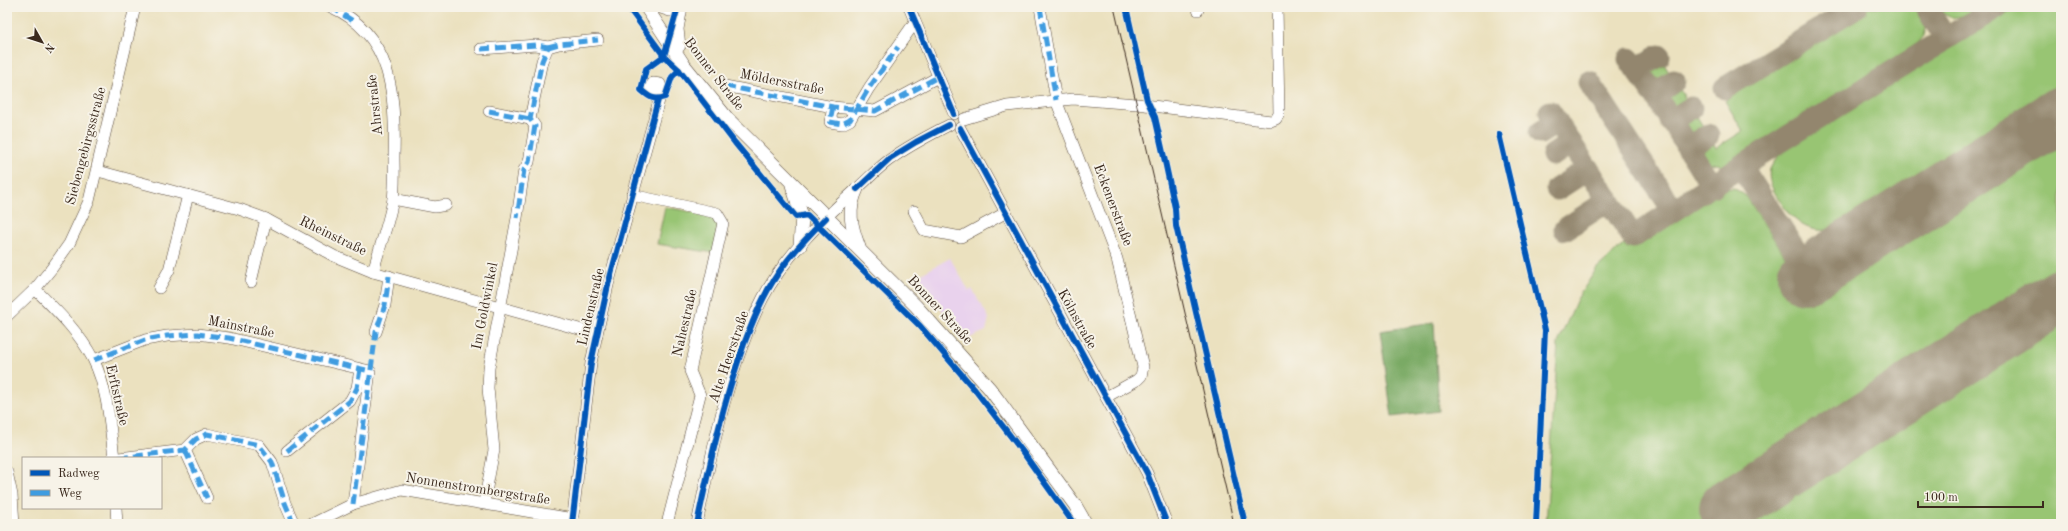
<svg xmlns="http://www.w3.org/2000/svg" width="2068" height="531" viewBox="0 0 2068 531" font-family="'Old Standard TT',serif">
	<style>
		.built { fill: #e9d2ed }
		.green { fill: #98c573; stroke: #6a7848 }
		.forest { fill: #7aaa65; stroke: #5a6a42 }
		.lines { fill: none; stroke-linecap: round; stroke-linejoin: round }
		.taxiway { stroke: #93866e; stroke-width: 23 }
		.runway { stroke: #93866e; stroke-width: 56 }
		.minor-casing { stroke: #554536; stroke-width: 12 }
		.major-casing { stroke: #554536; stroke-width: 14 }
		.minor { stroke: #fff; stroke-width: 11 }
		.major { stroke: #fff; stroke-width: 13 }
		.tram { stroke: #3b2a1e; stroke-width: 1 }
		.quiet { stroke: #3f9ce0; stroke-width: 5; stroke-dasharray: 10 5; stroke-linecap: butt }
		.cycleway-casing { stroke: #f7f3e8; stroke-width: 8 }
		.cycleway { stroke: #0057b8; stroke-width: 6 }
		.labels { text-anchor: middle; dominant-baseline: central; stroke-width: 4; stroke-linejoin: round; paint-order: stroke }
		.street-label { font-size: 14px; fill: #3b2a1e; stroke: #f7f3e8 }
	</style>
	<rect width="100%" height="100%" fill="#f7f3e8"/>
	<filter id="ink" filterUnits="userSpaceOnUse"><feTurbulence type="fractalNoise" baseFrequency=".025" numOctaves="2"/><feDisplacementMap in="SourceGraphic" scale="8" xChannelSelector="R" yChannelSelector="G"/><feConvolveMatrix kernelMatrix="1 2 1 2 8 2 1 2 1" color-interpolation-filters="sRGB"/></filter>
	<filter id="wash" filterUnits="userSpaceOnUse"><feTurbulence type="fractalNoise" baseFrequency=".012" numOctaves="4" result="noise"/><feDisplacementMap in="SourceGraphic" scale="16" xChannelSelector="R" yChannelSelector="G"/><feGaussianBlur stdDeviation="0.9" result="paint"/><feColorMatrix in="noise" values="0 0 0 0 0 0 0 0 0 0 0 0 0 0 0 0 0 1.4 0 .05"/><feComposite in="paint" operator="in"/></filter>
	<g filter="url(#wash)">
		<rect width="100%" height="100%" fill="#ebe1bf"/>
		<path class="built" d="M950,258L969,291L972,289L989,318L986,331L967,339L914,278Z"/>
		<g class="green">
			<path d="M1869,7H1916L1926,28L1924,36L1918,43L1728,166L1705,162L1695,148L1706,142H1713L1716,148L1743,131L1725,101Z"/>
			<path d="M1938,7H1978C1963,16 1950,25 1938,7Z"/>
			<path d="M2016,7H2061V93L1844,228C1810,235 1797,227 1778,198C1773,190 1767,180 1770,169C1772,164 1777,158 1780,154Z"/>
			<path d="M1657,61H1662L1670,74L1669,78L1656,84L1645,67Z"/>
			<path d="M1677,85L1687,101L1686,107L1675,113L1662,94Z"/>
			<path d="M1690,115H1696L1704,128L1699,133L1689,137L1678,120Z"/>
			<path d="M2061,138V524H1546L1558,343L1577,299L1597,268L1624,244L1627,248L1721,189L1734,188L1746,196L1810,295Z"/>
			<path d="M665,207L716,216L721,224L714,253L657,244Z"/>
		</g>
		<path class="forest" d="M1434,323L1439,411L1392,417L1380,331Z"/>
		<g class="lines">
			<g class="taxiway">
				<path d="M1926,7L1946,39"/>
				<path d="M1629,59L1655,95L1712,186"/>
				<path d="M1636,69L1659,56"/>
				<path d="M1589,82L1673,210"/>
				<path d="M1725,88L1856,7"/>
				<path d="M1655,95L1674,81"/>
				<path d="M1550,112L1633,237L1741,166"/>
				<path d="M1670,121L1691,108"/>
				<path d="M1540,133L1557,122"/>
				<path d="M1687,148L1708,135"/>
				<path d="M1553,155L1571,143"/>
				<path d="M1557,189L1588,169"/>
				<path d="M1565,229L1609,200"/>
				<path d="M1810,273L1741,166L1997,7"/>
			</g>
			<g class="runway">
				<path d="M1805,276L2061,114"/>
				<path d="M1727,508L2061,295"/>
			</g>
		</g>
	</g>
	<g filter="url(#ink)">
		<g class="lines">
			<g class="minor-casing">
				<g id="minor">
					<path d="M331,7C393,34 396,98 394,156C394,170 395,185 393,199C389,223 379,248 373,272"/>
					<path d="M658,7L670,11L677,7"/>
					<path d="M909,7L954,114"/>
					<path d="M1040,7L1056,100L1117,259L1143,367L1141,376L1137,380L1106,397"/>
					<path d="M1198,10V7"/>
					<path d="M680,46L678,29L682,7"/>
					<path d="M548,47L559,44L598,40"/>
					<path d="M481,49L536,45L548,47L542,61L530,119L535,126L529,162L524,170L517,218L489,368L488,388L494,450L484,503"/>
					<path d="M725,86L833,107L875,111L938,77"/>
					<path d="M833,107L830,122L842,124L850,120L869,88L915,22"/>
					<path d="M489,111L530,119"/>
					<path d="M964,119L1007,106L1073,99L1137,104L1271,121L1276,119L1279,114L1277,7"/>
					<path d="M960,128L1147,473L1167,524"/>
					<path d="M98,171L239,209L266,219L334,256L373,272L597,334"/>
					<path d="M632,195L717,213L723,223L690,371L700,395L667,524"/>
					<path d="M393,199L435,207L446,205"/>
					<path d="M914,211L924,230L961,237L1005,213"/>
					<path d="M251,282L266,219"/>
					<path d="M159,288L169,270L188,195"/>
					<path d="M35,289C57,311 79,332 93,359C108,389 110,426 114,458"/>
					<path d="M7,316L35,289L52,268L69,244L89,201L135,7"/>
					<path d="M376,332L385,305L389,276"/>
					<path d="M94,360L145,340L167,336L197,334L229,338L370,371L353,504"/>
					<path d="M185,450L207,498"/>
					<path d="M287,451L350,401L357,388L360,369"/>
					<path d="M119,458L185,450L196,439L207,434L259,445L272,462L285,503L294,524"/>
					<path d="M7,472L12,495L14,524"/>
					<path d="M116,508L117,524"/>
					<path d="M312,524L353,504L402,490L573,519"/>
					<path d="M572,524L591,363L597,334L608,285L661,93V88L660,84L653,83L649,90L658,100"/>
					<path d="M697,524C712,451 729,364 763,298C786,254 824,218 860,186C870,177 880,166 892,158C910,145 930,135 949,125"/>
				</g>
			</g>
			<g class="major-casing">
				<g id="major">
					<path d="M646,7L684,65L727,118L916,306L990,389L1075,505L1086,524"/>
					<path d="M792,185L802,216L800,246"/>
					<path d="M857,189C847,210 851,226 859,247"/>
				</g>
			</g>
			<use href="#minor" class="minor"/>
			<use href="#major" class="major"/>
			<path class="tram" d="M1114,7L1234,524"/>
			<g class="quiet">
				<path d="M331,7L356,23"/>
				<path d="M1040,7L1056,100"/>
				<path d="M548,47L559,44L598,40"/>
				<path d="M481,49L536,45L548,47L542,61L530,119L535,126L529,162L524,170L517,218"/>
				<path d="M725,86L833,107L875,111L938,77"/>
				<path d="M833,107L830,122L842,124L850,120L869,88L898,47"/>
				<path d="M489,111L530,119"/>
				<path d="M94,360L145,340L167,336L197,334L229,338L370,371"/>
				<path d="M185,450L207,498"/>
				<path d="M287,451L350,401L357,388L360,369"/>
				<path d="M119,458L185,450L196,439L207,434L259,445L272,462L285,503L294,524"/>
				<path d="M353,504L376,332L385,305L389,276"/>
			</g>
			<g class="cycleway-casing">
				<g id="cycleway">
					<path d="M628,7L664,56L679,70L735,143L796,217L807,215L920,326L975,390L1022,451L1074,524"/>
					<path d="M678,7L664,56L646,69L641,90C649,97 654,101 665,97L672,77L679,70"/>
					<path d="M909,7L954,114"/>
					<path d="M1126,7L1147,100L1155,117L1166,166L1175,208L1176,226L1245,524"/>
					<path d="M960,128L1147,473L1167,524"/>
					<path d="M1499,134L1545,330L1536,524"/>
					<path d="M857,189L890,158L916,142L949,125"/>
					<path d="M572,524L591,363L608,285L658,100"/>
					<path d="M697,524C710,463 723,403 744,344C753,321 762,297 777,275C790,255 809,235 826,218"/>
				</g>
			</g>
			<use href="#cycleway" class="cycleway"/>
		</g>
	</g>
	<g class="labels">
		<g class="street-label">
			<text transform="translate(714 74) rotate(52)">Bonner Straße</text>
			<text transform="translate(782 82) rotate(11)">Möldersstraße</text>
			<text transform="translate(375 105) rotate(-96)">Ahrstraße</text>
			<text transform="translate(86 146) rotate(-75)">Siebengebirgsstraße</text>
			<text transform="translate(1113 205) rotate(69)">Eckenerstraße</text>
			<text transform="translate(333 236) rotate(26)">Rheinstraße</text>
			<text transform="translate(485 306) rotate(-79)">Im Goldwinkel</text>
			<text transform="translate(591 307) rotate(-77)">Lindenstraße</text>
			<text transform="translate(940 310) rotate(47)">Bonner Straße</text>
			<text transform="translate(1077 319) rotate(61)">Kölnstraße</text>
			<text transform="translate(685 323) rotate(-77)">Nahestraße</text>
			<text transform="translate(241 327) rotate(11)">Mainstraße</text>
			<text transform="translate(729 357) rotate(-71)">Alte Heerstraße</text>
			<text transform="translate(117 395) rotate(77)">Erftstraße</text>
			<text transform="translate(478 489) rotate(9)">Nonnenstrombergstraße</text>
		</g>
	</g>
	<rect width="2068" height="531" fill="none" stroke="#f7f3e8" stroke-width="24"/>
	<rect x="22" y="457" width="140" height="52" fill="#f7f3e8" stroke="#aca397"/>
	<rect x="30" y="470" width="20" height="6" fill="#0057b8" stroke="#aca397"/>
	<text x="58" y="477" font-size="12" fill="#3b2a1e">Radweg</text>
	<rect x="30" y="490" width="20" height="6" fill="#3f9ce0" stroke="#aca397"/>
	<text x="58" y="497" font-size="12" fill="#3b2a1e">Weg</text>
	<g transform="translate(42 42) rotate(129)" stroke="#f7f3e8" stroke-width="3" paint-order="stroke">
	<path d="M0-3L7 15L0 10L-7 15Z" fill="#3b2a1e"/>
	<text y="-6" font-size="11" font-weight="bold" text-anchor="middle" fill="#3b2a1e">N</text>
	</g>
	<path d="M1918 501v6h125v-6" fill="none" stroke="#3b2a1e" stroke-width="2"/>
	<text x="1924" y="501" font-size="12" fill="#3b2a1e" stroke="#f7f3e8" stroke-width="3" paint-order="stroke">100 m</text>
</svg>
